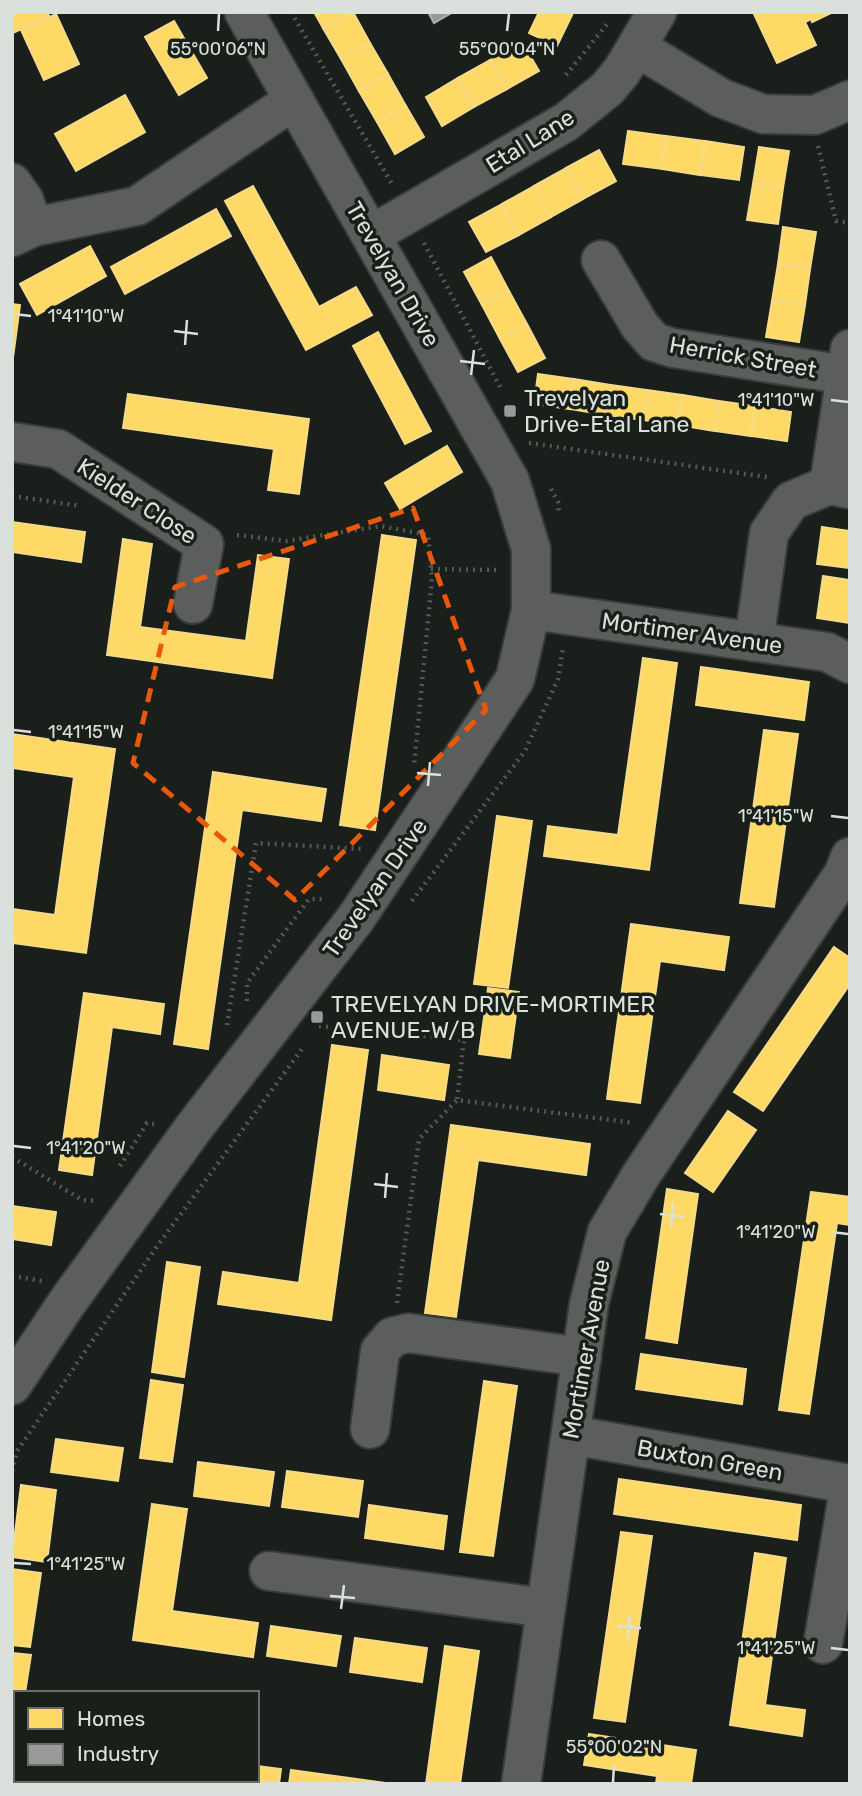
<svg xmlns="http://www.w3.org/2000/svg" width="862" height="1796" viewBox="0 0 862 1796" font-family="Rubik,sans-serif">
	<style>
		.homes { fill: #ffd966; stroke: #f4db89; stroke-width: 2 }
		.industry { fill: #999; stroke: #adaead; stroke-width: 2 }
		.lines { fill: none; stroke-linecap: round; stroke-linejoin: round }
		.minor-casing { stroke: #393b39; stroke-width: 42 }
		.path { stroke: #565956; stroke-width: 4.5; stroke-dasharray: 2 5; stroke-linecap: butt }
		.minor { stroke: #5b5e5c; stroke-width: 38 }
		.marked { fill: none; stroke: #e8590c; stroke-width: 5; stroke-dasharray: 14 9; stroke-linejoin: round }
		.ticks { fill: none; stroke: #dbe0dc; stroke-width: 2.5 }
		.poi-dot { fill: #979c98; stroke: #19201a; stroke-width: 2.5 }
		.labels { text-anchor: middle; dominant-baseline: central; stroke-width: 7; stroke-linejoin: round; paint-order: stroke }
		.street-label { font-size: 23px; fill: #dbe0dc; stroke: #19201a }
		.poi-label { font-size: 23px; fill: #dbe0dc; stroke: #19201a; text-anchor: start }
		.ticks-label { font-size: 18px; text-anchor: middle; fill: #dbe0dc; stroke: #19201a; stroke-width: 7; stroke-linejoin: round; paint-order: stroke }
	</style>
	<rect width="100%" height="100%" fill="#1a1f1b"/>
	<g class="homes">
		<path d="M12,12H47L49,16L13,33Z"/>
		<path d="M314,12H351L323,28Z"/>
		<path d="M351,12H353L370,43L341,59L323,28Z"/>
		<path d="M539,12L573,13L557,46L529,33Z"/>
		<path d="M753,12H833L812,22L811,19L805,22L816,45L777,63Z"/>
		<path d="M56,14L79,64L44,80L21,30Z"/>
		<path d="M174,21L207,78L179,95L145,37Z"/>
		<path d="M522,42L539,71L507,89L490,60Z"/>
		<path d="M370,43L388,74L359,91L341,59Z"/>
		<path d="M490,60L507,89L474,107L458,78Z"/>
		<path d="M388,74L406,106L377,122L359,91Z"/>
		<path d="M458,78L474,107L442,126L426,97Z"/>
		<path d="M125,95L145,132L76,171L55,134Z"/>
		<path d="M406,106L424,137L395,154L377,122Z"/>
		<path d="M628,131L666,136L662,169L623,164Z"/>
		<path d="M666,136L705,141L700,175L662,169Z"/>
		<path d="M705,141L744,147L739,180L700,175Z"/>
		<path d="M759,147L789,151L783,188L753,184Z"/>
		<path d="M599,150L616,181L583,199L566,168Z"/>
		<path d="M566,168L583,199L551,217L534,186Z"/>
		<path d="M753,184L783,188L778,224L747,220Z"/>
		<path d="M253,186L319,307L356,287L372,315L306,350L225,201Z"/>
		<path d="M534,186L551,217L519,235L502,204Z"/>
		<path d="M502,204L519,235L486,252L469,222Z"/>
		<path d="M216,209L231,236L125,294L111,267Z"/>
		<path d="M783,227L816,232L810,269L778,264Z"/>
		<path d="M90,246L106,276L37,315L20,284Z"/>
		<path d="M491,257L509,291L482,305L464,272Z"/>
		<path d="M778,264L810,269L805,305L772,301Z"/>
		<path d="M509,291L527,324L500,339L482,305Z"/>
		<path d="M772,301L805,305L799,342L766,337Z"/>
		<path d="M12,304L20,305L12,365Z"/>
		<path d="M527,324L545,358L518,372L500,339Z"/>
		<path d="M378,332L431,431L405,444L353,346Z"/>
		<path d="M538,374L574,379L570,409L534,404Z"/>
		<path d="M574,379L611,385L606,415L570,409Z"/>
		<path d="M611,385L647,390L642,420L606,415Z"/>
		<path d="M647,390L683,395L678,425L642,420Z"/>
		<path d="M128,394L309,419L299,494L268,490L274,449L123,428Z"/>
		<path d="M683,395L719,401L715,431L678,425Z"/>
		<path d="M719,401L755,406L751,436L715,431Z"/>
		<path d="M755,406L791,412L787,441L751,436Z"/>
		<path d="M447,446L462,472L400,509L385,483Z"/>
		<path d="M12,522L85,532L81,562L12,552Z"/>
		<path d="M822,527L850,531V568L817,564Z"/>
		<path d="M382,535L416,540L375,830L340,825Z"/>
		<path d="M123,539L152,544L140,627L246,641L258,555L289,559L272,678L107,655Z"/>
		<path d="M823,576L850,580V623L817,618Z"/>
		<path d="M643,658L677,663L649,870L544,856L548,826L618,835Z"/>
		<path d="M701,667L809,682L804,720L696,705Z"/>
		<path d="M764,730L798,734L774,907L740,903Z"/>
		<path d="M12,734L115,749L86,953L12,943V909L55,915L74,777L12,768Z"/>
		<path d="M213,772L326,789L321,821L242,810L208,1049L174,1044Z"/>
		<path d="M497,816L532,821L508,988L474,984Z"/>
		<path d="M631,924L729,937L724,970L660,961L640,1103L607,1099Z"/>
		<path d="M834,947L850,958V984L763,1111L734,1092Z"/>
		<path d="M488,988L519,992L510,1058L479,1054Z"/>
		<path d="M84,993L164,1004L160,1034L112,1027L92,1175L59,1170Z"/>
		<path d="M332,1045L368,1050L331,1320L218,1304L223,1272L299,1283Z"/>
		<path d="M382,1055L449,1065L444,1100L378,1090Z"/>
		<path d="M728,1111L756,1130L713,1192L685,1173Z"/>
		<path d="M451,1125L590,1144L586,1175L478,1160L456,1317L425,1313Z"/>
		<path d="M667,1189L698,1194L677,1343L646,1338Z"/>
		<path d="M811,1192L850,1197V1225L837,1223L809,1414L779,1410Z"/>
		<path d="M12,1206L56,1212L51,1245L12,1239Z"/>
		<path d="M167,1262L200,1267L184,1377L152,1372Z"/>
		<path d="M641,1354L746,1369L742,1404L636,1389Z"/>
		<path d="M151,1380L183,1385L172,1462L140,1458Z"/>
		<path d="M484,1381L517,1386L493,1556L460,1552Z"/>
		<path d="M56,1439L123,1448L118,1481L51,1472Z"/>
		<path d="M198,1462L274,1472L269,1506L194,1496Z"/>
		<path d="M287,1471L363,1481L358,1517L282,1507Z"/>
		<path d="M619,1479L801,1505L797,1540L614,1514Z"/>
		<path d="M21,1485L56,1490L47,1562L12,1557Z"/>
		<path d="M152,1504L187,1509L172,1611L258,1623L253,1657L133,1640Z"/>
		<path d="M369,1505L447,1516L443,1549L365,1538Z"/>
		<path d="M621,1532L652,1536L625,1722L594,1718Z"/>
		<path d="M755,1553L786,1558L765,1705L805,1710L802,1736L730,1725Z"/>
		<path d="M12,1569L41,1573L30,1647L12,1645Z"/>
		<path d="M271,1626L341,1636L336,1666L267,1656Z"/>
		<path d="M355,1638L427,1648L422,1682L350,1672Z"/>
		<path d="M445,1646L479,1651L460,1784H426Z"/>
		<path d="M12,1653L31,1655L25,1693H16L15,1768H12Z"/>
		<path d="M589,1734L696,1750L691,1784H656L657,1776L584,1765Z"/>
		<path d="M257,1766L281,1769L279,1784H167V1780H257Z"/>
		<path d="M291,1770L393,1784H289Z"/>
	</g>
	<path class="industry" d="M428,12H453L434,23Z"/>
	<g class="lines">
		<g class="minor-casing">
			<g id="minor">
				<path d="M638,48L721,98L763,114L815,115L850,100"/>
				<path d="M12,183L24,200L33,227"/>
				<path d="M371,235L566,122L607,89L622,71L657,12"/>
				<path d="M12,237L33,227L137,206L294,100"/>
				<path d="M601,260L640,326L654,342L673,348L846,375"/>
				<path d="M12,442L58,449L204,544L193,604"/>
				<path d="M829,485L850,349"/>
				<path d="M531,610L827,652L850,664"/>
				<path d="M754,642L769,533L791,501L829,485L850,489"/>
				<path d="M12,1385L66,1304L195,1126L356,918L515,679L531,610V549L510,481L244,12"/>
				<path d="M370,1429L380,1351L392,1337L408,1333L582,1357"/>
				<path d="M571,1435L850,1484L823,1644"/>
				<path d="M269,1571L546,1608"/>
				<path d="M521,1784L589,1304L607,1232L641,1175L844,873L850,857"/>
			</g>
		</g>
		<g class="path">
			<path d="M291,12L392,184"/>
			<path d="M566,75L607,24"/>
			<path d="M818,146L836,221L850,223"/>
			<path d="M424,243L500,387"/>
			<path d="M529,443L767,477"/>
			<path d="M551,489L558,502L559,514"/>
			<path d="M12,496L81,506"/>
			<path d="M237,535L286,541L381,526L428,535L432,579L414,766"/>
			<path d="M431,569L497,570"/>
			<path d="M412,901L525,751L558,679L563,648"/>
			<path d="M247,1001V983L309,899H325"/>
			<path d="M227,1025L256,843L361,849"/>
			<path d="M319,1026L464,1040L457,1100L634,1123"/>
			<path d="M12,1157L82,1200L97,1201"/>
			<path d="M120,1166L147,1123L154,1124"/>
			<path d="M12,1276L42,1281"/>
			<path d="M397,1303L419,1139L457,1100"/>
			<path d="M12,1471L17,1451L158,1245L302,1049"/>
		</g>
		<use href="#minor" class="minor"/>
	</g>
	<path class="marked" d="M413,508L486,710L295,900L133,763L175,587Z"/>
	<path class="ticks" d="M218,31L219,14M507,31L509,14M14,314L31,316M174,331L198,334M185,345L187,320M460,361L485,364M471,375L474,350M831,400L848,402M14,730L31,732M417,773L441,775M428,786L430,762M831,816L848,818M14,1146L31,1148M374,1184L398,1187M385,1198L387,1173M660,1214L684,1217M671,1228L673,1203M831,1232L848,1234M14,1563L31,1564M330,1596L355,1598M341,1609L344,1585M617,1626L641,1628M628,1639L630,1615M831,1648L848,1650M613,1782L614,1765"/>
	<g class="poi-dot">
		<rect x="503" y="404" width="14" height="14" rx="3.5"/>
		<rect x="310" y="1010" width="14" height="14" rx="3.5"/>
	</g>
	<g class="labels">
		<g class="street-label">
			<text transform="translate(530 141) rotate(-32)">Etal Lane</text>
			<text transform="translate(393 274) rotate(60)">Trevelyan Drive</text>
			<text transform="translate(743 357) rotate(10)">Herrick Street</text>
			<text transform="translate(137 501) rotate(33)">Kielder Close</text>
			<text transform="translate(692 633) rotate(8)">Mortimer Avenue</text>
			<text transform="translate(375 888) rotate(-55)">Trevelyan Drive</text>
			<text transform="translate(586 1349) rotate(-80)">Mortimer Avenue</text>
			<text transform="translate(710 1460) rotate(10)">Buxton Green</text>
		</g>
		<g class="poi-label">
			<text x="524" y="398">Trevelyan<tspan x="524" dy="26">Drive-Etal Lane</tspan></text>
			<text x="331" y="1004">TREVELYAN DRIVE-MORTIMER<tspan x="331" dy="26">AVENUE-W/B</tspan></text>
		</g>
	</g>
	<g class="ticks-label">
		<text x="218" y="55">55°00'06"N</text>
		<text x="507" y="55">55°00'04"N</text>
		<text x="86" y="322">1°41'10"W</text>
		<text x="776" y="406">1°41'10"W</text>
		<text x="86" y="738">1°41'15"W</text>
		<text x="776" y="822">1°41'15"W</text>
		<text x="86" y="1154">1°41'20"W</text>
		<text x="776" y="1238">1°41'20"W</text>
		<text x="86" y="1570">1°41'25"W</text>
		<text x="776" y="1654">1°41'25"W</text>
		<text x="614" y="1753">55°00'02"N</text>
	</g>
	<rect width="862" height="1796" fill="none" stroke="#dbe0dc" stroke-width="28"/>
	<rect x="14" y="1691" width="245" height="91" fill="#19201a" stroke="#676d68" stroke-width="2"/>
	<rect x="28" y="1708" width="35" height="21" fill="#ffd966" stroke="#676d68" stroke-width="2"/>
	<text x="77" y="1726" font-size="21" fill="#dbe0dc">Homes</text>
	<rect x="28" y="1744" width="35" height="21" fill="#999999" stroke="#676d68" stroke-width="2"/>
	<text x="77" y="1761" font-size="21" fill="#dbe0dc">Industry</text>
</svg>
